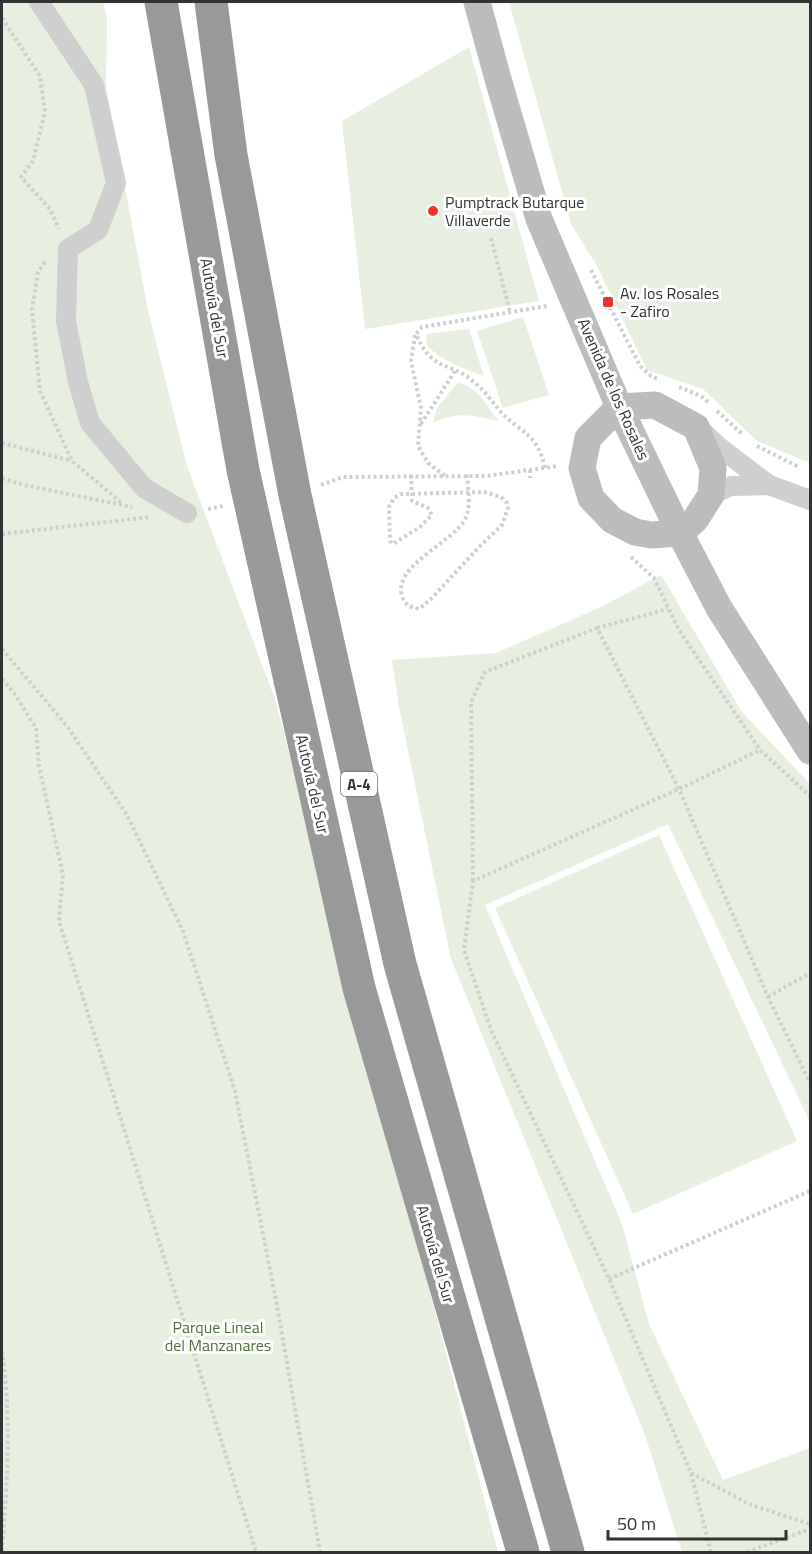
<svg xmlns="http://www.w3.org/2000/svg" width="812" height="1554" viewBox="0 0 812 1554" font-family="'Titillium Web',sans-serif">
	<style>
		.green { fill: #e7efe0 }
		.lines { fill: none; stroke-linecap: round; stroke-linejoin: round }
		.path { stroke: #cfcfcf; stroke-width: 4; stroke-dasharray: 3 3; stroke-linecap: butt }
		.street { stroke: #cfcfcf; stroke-width: 20 }
		.secondary { stroke: #bcbcbc; stroke-width: 27 }
		.highway { stroke: #999; stroke-width: 33 }
		.poi-dot { fill: #ee3330; stroke: #fff; stroke-width: 2 }
		.labels { text-anchor: middle; dominant-baseline: central; stroke-width: 6; stroke-linejoin: round; paint-order: stroke }
		.shield { fill: #fff; stroke: #707070; stroke-width: 1.5 }
		.shield-label { font-size: 15px; font-weight: bold; fill: #323232 }
		.poi-label { font-size: 16px; fill: #323232; stroke: #fff; text-anchor: start }
		.street-label { font-size: 16px; fill: #323232; stroke: #fff }
		.park-label { font-size: 16px; fill: #50713c; stroke: #fff }
	</style>
	<rect width="100%" height="100%" fill="#fff"/>
	<g class="green">
		<path d="M2,2H103L107,19L106,86L148,310L187,466L275,699L498,1552H2Z"/>
		<path d="M509,2H810V463L757,441L703,389L647,370L597,266L571,224Z"/>
		<path d="M469,47L539,301L365,329L342,121Z"/>
		<path d="M523,317L549,395L503,408L477,331Z"/>
		<path d="M469,329L484,376C463,368 444,362 427,346L426,334Z"/>
		<path d="M458,382C480,389 484,404 499,421C472,416 459,410 433,423L437,408Z"/>
		<path d="M661,575L742,712L810,784V1122L668,824L485,905L622,1224L649,1324L723,1480L810,1448V1552H682L645,1435L451,959L399,707L392,660L496,653L603,606Z"/>
		<path d="M659,835L797,1141L633,1214L495,908Z"/>
	</g>
	<g class="lines">
		<g class="path">
			<path d="M2,18L40,76L45,112L33,161L21,177L50,209L59,229"/>
			<path d="M491,238L510,312"/>
			<path d="M45,262L38,272L32,310L40,391L72,461L123,504"/>
			<path d="M591,270L640,366L651,376L658,379"/>
			<path d="M415,335L411,361L421,408L418,446L428,463L445,476"/>
			<path d="M679,387L701,396L709,403"/>
			<path d="M717,411L742,434"/>
			<path d="M421,424L455,371"/>
			<path d="M2,443L72,461"/>
			<path d="M757,446L799,467"/>
			<path d="M545,468C537,432 522,435 500,411C492,402 485,391 475,383C450,360 433,374 416,334L422,327L547,306"/>
			<path d="M530,470V478"/>
			<path d="M411,475L412,501L428,508L432,515L420,527L393,544L390,541L389,507L394,498L401,494L484,492L501,497L507,503L508,508L502,525L480,546L431,599L419,609C410,607 405,605 402,596C393,566 451,543 464,521C472,509 468,489 467,475"/>
			<path d="M2,478L24,485L132,507"/>
			<path d="M321,485L343,477L486,476L558,466"/>
			<path d="M208,509L224,506"/>
			<path d="M2,534L150,517"/>
			<path d="M631,557L654,578L679,630L760,750L810,796"/>
			<path d="M597,628L668,609"/>
			<path d="M2,649L67,726L127,815L183,931L235,1091L276,1300L320,1552"/>
			<path d="M2,679L14,693L36,728L39,766L63,875L59,921L256,1552"/>
			<path d="M473,881L471,702L485,672L597,628L679,789L768,997L810,1083"/>
			<path d="M768,997L810,973"/>
			<path d="M609,1279L810,1191"/>
			<path d="M2,1351C12,1421 7,1483 2,1552"/>
			<path d="M691,1473L751,1505L810,1524"/>
			<path d="M711,1552L691,1473L609,1279L491,1030L464,950L473,881L679,789L760,750"/>
			<path d="M747,1552L810,1529"/>
		</g>
		<g class="street">
			<path d="M39,2L94,85L116,183L98,230L68,249L66,321L78,382L90,423L144,488L187,513"/>
			<path d="M701,430L719,447L769,485L810,500"/>
			<path d="M711,495L731,486L769,485"/>
		</g>
		<g class="secondary">
			<path d="M477,2L498,79L539,219L619,407L680,533L719,608L810,751"/>
			<path d="M655,405L696,427L713,468L711,495L695,520L680,533L651,535L635,532L612,520L591,498L582,468L588,438L619,407Z"/>
		</g>
		<g class="highway">
			<path d="M161,2L243,470L359,988L523,1552"/>
			<path d="M211,2L231,155L295,495L400,964L568,1552"/>
		</g>
	</g>
	<g class="poi-dot">
		<circle cx="433" cy="211" r="6"/>
		<rect x="602" y="296" width="12" height="12" rx="3"/>
	</g>
	<g class="labels">
		<rect class="shield" x="341" y="772" width="36" height="24" rx="4.5"/>
		<g class="shield-label">
			<text x="359" y="784">A-4</text>
		</g>
		<g class="poi-label">
			<text x="445" y="202">Pumptrack Butarque<tspan x="445" dy="18">Villaverde</tspan></text>
			<text x="620" y="293">Av. los Rosales<tspan x="620" dy="18">- Zafiro</tspan></text>
		</g>
		<g class="street-label">
			<text transform="translate(215 308) rotate(80)">Autovía del Sur</text>
			<text transform="translate(614 389) rotate(66)">Avenida de los Rosales</text>
			<text transform="translate(313 784) rotate(77)">Autovía del Sur</text>
			<text transform="translate(436 1254) rotate(74)">Autovía del Sur</text>
		</g>
		<g class="park-label">
			<text x="218" y="1327">Parque Lineal<tspan x="218" dy="18">del Manzanares</tspan></text>
		</g>
	</g>
	<rect width="812" height="1554" fill="none" stroke="#323232" stroke-width="6"/>
	<path d="M608 1530v9h178v-9" fill="none" stroke="#323232" stroke-width="3"/>
	<text x="617" y="1530" font-size="18" fill="#323232" stroke="#ffffff" stroke-width="4.5" paint-order="stroke">50 m</text>
</svg>
